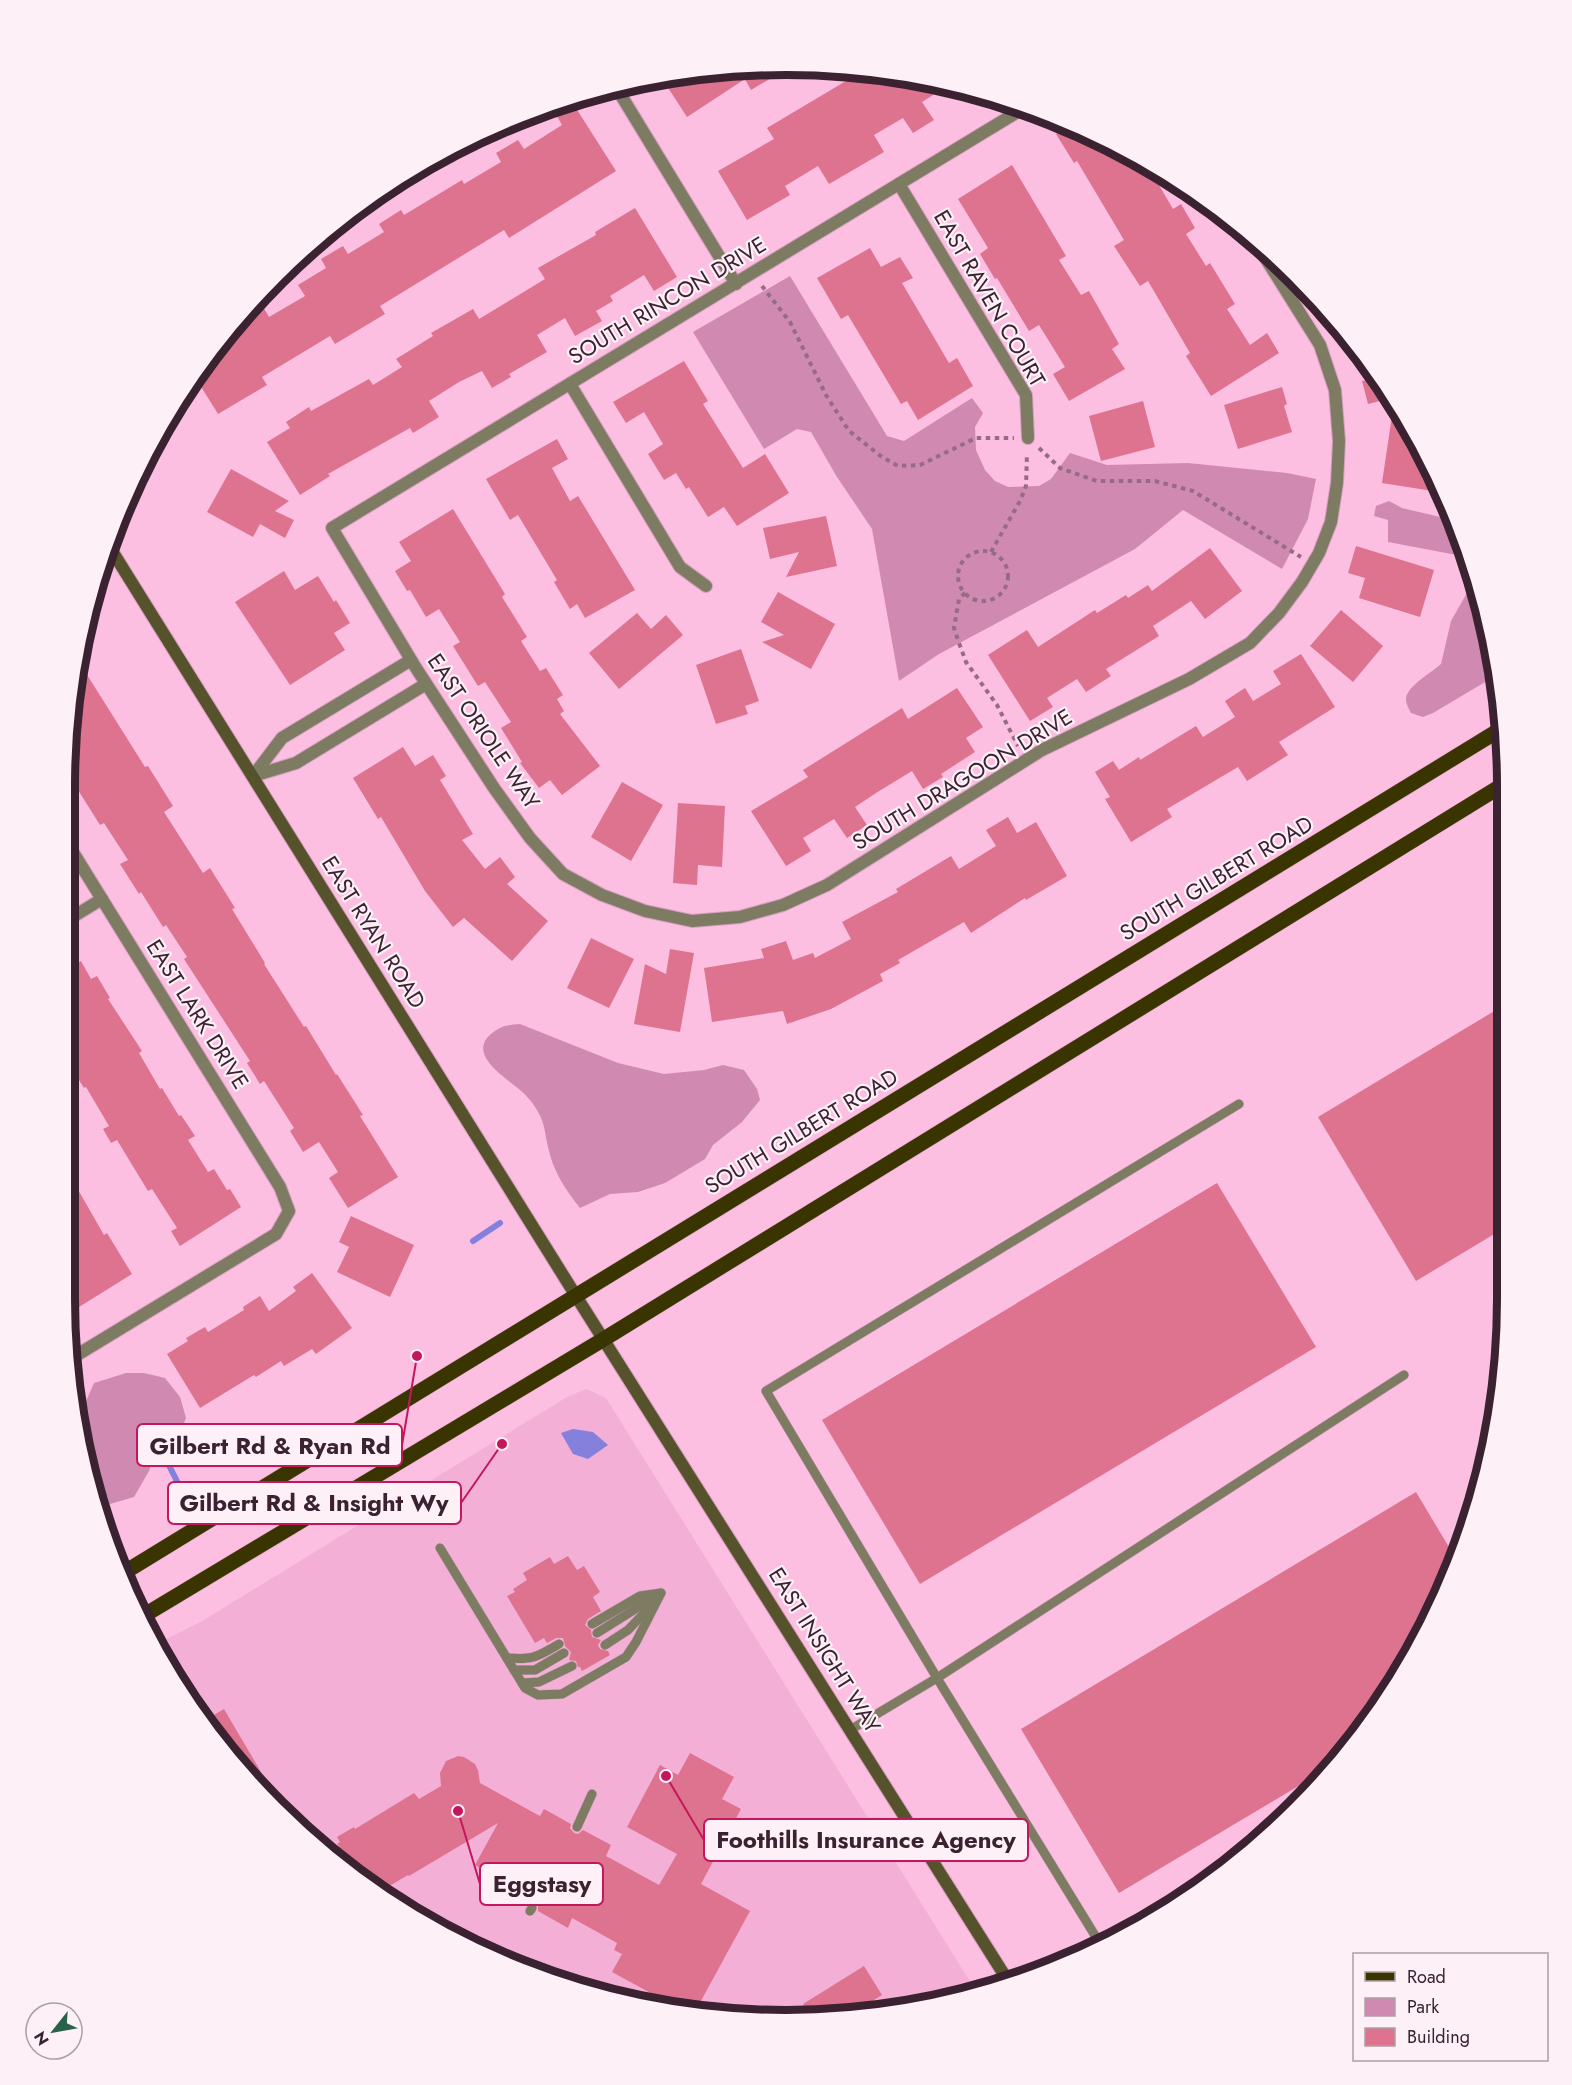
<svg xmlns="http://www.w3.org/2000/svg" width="1572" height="2085" viewBox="0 0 1572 2085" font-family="Jost,sans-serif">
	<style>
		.built { fill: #f4afd6 }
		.green { fill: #d08ab2 }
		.water { fill: #8480dc }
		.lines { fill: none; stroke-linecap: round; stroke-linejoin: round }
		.stream { stroke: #8480dc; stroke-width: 6 }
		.building { fill: #de7390 }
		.lane-casing { stroke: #d59fbe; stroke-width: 10 }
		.street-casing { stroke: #d59fbe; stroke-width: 14 }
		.secondary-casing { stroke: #d59fbe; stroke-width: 14 }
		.primary-casing { stroke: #d59fbe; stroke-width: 16 }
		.path { stroke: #966c84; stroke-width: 4; stroke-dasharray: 4.5 4.5; stroke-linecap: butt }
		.lane { stroke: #7d7c62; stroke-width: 9 }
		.street { stroke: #7d7c62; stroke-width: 12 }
		.secondary { stroke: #55522c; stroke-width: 12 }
		.primary { stroke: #3a3500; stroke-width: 15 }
		.labels { text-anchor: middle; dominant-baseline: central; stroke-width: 4.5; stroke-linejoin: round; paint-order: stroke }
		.street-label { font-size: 22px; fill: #3a2230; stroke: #fdf0f7 }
		.rim { fill: none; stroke: #3a2230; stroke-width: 8 }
		.leader { fill: none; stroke: #c2185b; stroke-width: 2 }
		.callout-dot { fill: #c2185b; stroke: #fdf0f7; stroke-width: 2 }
		.callout { fill: #fdf0f7; stroke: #c2185b; stroke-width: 2 }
		.callout-label { font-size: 24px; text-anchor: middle; font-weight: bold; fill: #3a2230 }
	</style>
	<rect width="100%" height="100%" fill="#fcbee1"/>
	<path class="built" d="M586,1389L606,1398L976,1991L834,2019L645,2007L467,1946L347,1872L276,1809L161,1660L155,1645L204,1620L567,1397Z"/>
	<g class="green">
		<path d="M790,276L887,436L904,441L972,398L983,413L975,427L976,450L985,470L995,481L1008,487L1039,486L1051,479L1070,453L1107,465L1188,463L1287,473L1316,479L1308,519L1282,569L1183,510L1135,549L939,654L899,681L872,529L837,477L811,432L797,429L764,449L693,332Z"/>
		<path d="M1389,501L1402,508L1453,520L1469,554L1497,675L1433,713L1423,717L1411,713C1409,709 1406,704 1406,699C1406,687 1432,672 1441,664L1451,621L1468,591L1472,577L1469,563L1462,556L1388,542V520L1374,516L1376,506Z"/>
		<path d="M520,1024L618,1063L664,1074L704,1070L723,1065L744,1070L757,1089L760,1100L742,1122L713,1145L705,1159L665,1183L638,1192L610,1194L580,1208C565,1189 553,1171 548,1147C545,1135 545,1123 538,1112C534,1104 527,1096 520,1090C508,1079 466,1055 491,1034C501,1026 506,1025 520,1024Z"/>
		<path d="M126,1373H144L165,1378L180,1397L186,1418L177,1440L154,1457L149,1471L134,1497L110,1504L97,1505L89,1486L79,1410L83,1408L94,1383Z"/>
	</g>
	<path class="water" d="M573,1429L593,1432L608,1445L588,1459L573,1454L561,1433Z"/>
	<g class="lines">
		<g class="stream">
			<path d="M473,1241L500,1223"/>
			<path d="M155,1438L182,1491"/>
		</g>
	</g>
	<g class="building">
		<path d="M786,64L793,65L751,90L745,79L687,117L661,77Z"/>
		<path d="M861,72L926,78L949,85L922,102L934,120L913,133L903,118L874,135L884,152L829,184L818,166L785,186L790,195L747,220L718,171L774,139L767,128Z"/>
		<path d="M574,105L616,171L509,238L504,230L380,306L385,314L335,344L330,336L262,377L267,385L218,414L195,377L213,347L250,305L259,300L269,317L305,296L298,285L326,268L321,259L343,246L348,254L384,232L379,224L401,210L404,215L462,180L464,184L501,162L496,153L518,140L524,149L562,125L557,116Z"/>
		<path d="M1072,125L1165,175L1156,180L1173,209L1181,204L1195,228L1186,234L1206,266L1210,263L1235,304L1227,309L1250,345L1267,333L1279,353L1211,396L1186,356L1190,353L1148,281L1140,286L1114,246L1124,240L1077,161L1074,163L1056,134Z"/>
		<path d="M1012,165L1066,256L1059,260L1081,295L1089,291L1119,344L1112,349L1125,369L1069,401L1053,374L1065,367L1039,325L1029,331L997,278L995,279L980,254L988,248L958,199Z"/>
		<path d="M635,208L677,277L654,291L644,275L610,296L613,301L596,311L602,321L575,336L565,318L537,335L547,352L509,374L511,377L492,388L482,371L459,382L429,401L439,417L413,433L410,428L328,474L330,476L300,495L267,442L290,428L286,422L309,407L311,411L369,379L373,385L402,367L396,359L433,336L431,333L473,309L479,319L545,279L538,268L596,235L595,232Z"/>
		<path d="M870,248L881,267L900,257L913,278L902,283L949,363L957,358L973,386L918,420L907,401L901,404L848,315L841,319L817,278Z"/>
		<path d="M684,361L708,401L703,404L743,468L765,454L789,493L737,526L724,507L708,517L689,487L686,489L676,473L664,480L648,454L663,444L644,412L626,423L613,402Z"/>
		<path d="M1379,377L1392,398L1368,404L1362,381Z"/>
		<path d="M1282,387L1287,404L1284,406L1292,432L1238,449L1224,405Z"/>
		<path d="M1143,401L1155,447L1101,461L1089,416Z"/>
		<path d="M1394,402L1405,423L1439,492L1382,483Z"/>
		<path d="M557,439L568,459L552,468L570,501L578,496L635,590L585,618L577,604L570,609L554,582L557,580L518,515L510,520L486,479Z"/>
		<path d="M231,469L289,501L275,511L294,520L285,538L260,524L253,537L207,512Z"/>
		<path d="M453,509L505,594L502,597L527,637L521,641L540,671L546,668L563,695L557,699L564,711L560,714L600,766L562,795L550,780L539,788L520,763L522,762L501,728L511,722L485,682L478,686L453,646L460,642L439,609L426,617L410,590L407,591L395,571L411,561L399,542Z"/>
		<path d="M826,516L837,566L786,577L799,552L770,559L763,528Z"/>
		<path d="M1356,546L1434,570L1420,617L1359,598L1365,578L1348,573Z"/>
		<path d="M1210,548L1242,591L1205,619L1191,601L1153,626L1159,636L1106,669L1111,676L1086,692L1077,679L1047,698L1053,707L1030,721L988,655L1027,630L1038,647L1095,610L1097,613L1126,595L1128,598L1148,585L1152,591Z"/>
		<path d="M284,571L295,590L318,576L334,602L336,600L350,623L334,633L345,650L290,685L235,602Z"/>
		<path d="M778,592L835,624L811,669L762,642L784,635L761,622Z"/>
		<path d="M1341,610L1383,646L1353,682L1310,646Z"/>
		<path d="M637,613L651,629L666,615L683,635L619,689L589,653Z"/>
		<path d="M741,649L759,701L745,706L748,714L716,724L696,665Z"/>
		<path d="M1301,654L1335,707L1279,742L1288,755L1247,781L1238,767L1167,809L1172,817L1131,842L1105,799L1110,797L1095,772L1113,761L1119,770L1139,757L1140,760L1196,726L1203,737L1235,717L1225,701L1245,688L1253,701L1281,684L1273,671Z"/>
		<path d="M79,662L145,767L148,766L173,806L164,812L203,873L210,868L235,908L232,909L265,963L264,964L304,1027L306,1026L336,1075L337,1074L363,1115L360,1116L398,1177L348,1208L329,1178L338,1172L319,1142L303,1152L290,1131L294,1128L264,1081L260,1084L247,1063L250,1061L184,959L187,957L166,925L163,927L141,892L139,894L120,864L128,860L104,823L100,825L78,790L76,791L66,776V739Z"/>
		<path d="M957,688L983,727L966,738L975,752L941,774L943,777L923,789L912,771L876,793L855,807L867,825L847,838L834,819L803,838L811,851L786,866L751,811L808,777L803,770L902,708L908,719Z"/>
		<path d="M403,747L415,766L433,755L446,776L440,780L473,834L462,840L485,869L500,857L515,877L507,884L548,921L512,961L464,918L453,927L425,891L381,817L378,819L353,778Z"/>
		<path d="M622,782L663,805L631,861L591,837Z"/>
		<path d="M678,803L725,806L722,867L698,865L697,885L673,883Z"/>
		<path d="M1008,817L1017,833L1036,822L1067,876L1026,900L1025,898L971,933L964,922L898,960L900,963L880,974L883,981L831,1009L787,1024L783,1011L712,1022L704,968L764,958L761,949L786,941L793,960L813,953L815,958L851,939L842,922L898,892L896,889L951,856L959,869L996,846L986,830Z"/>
		<path d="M591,938L634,959L609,1008L567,988Z"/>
		<path d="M670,949L694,953L680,1032L634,1024L645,964L666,974Z"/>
		<path d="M81,961L91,979L97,976L110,998L108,999L142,1051L139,1053L160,1089L162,1088L179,1116L181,1115L195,1136L188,1140L208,1172L214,1169L227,1190L230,1189L241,1207L180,1246L171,1231L177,1228L152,1189L148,1191L117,1140L111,1143L103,1129L109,1126L86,1087L84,1088L65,1058V970Z"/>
		<path d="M1501,1007V1230L1416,1281L1318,1117Z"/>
		<path d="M65,1167L104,1235L107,1233L132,1274L79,1307L65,1284Z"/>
		<path d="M1217,1183L1316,1347L920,1584L822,1420Z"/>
		<path d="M351,1216L414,1245L390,1297L337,1272L349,1247L339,1242Z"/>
		<path d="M312,1273L352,1328L316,1354L312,1349L284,1366L281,1361L256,1377L254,1375L200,1408L167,1354L188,1341L186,1338L205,1327L208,1332L244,1310L243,1307L260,1296L269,1311L296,1291L293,1287Z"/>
		<path d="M1416,1492L1456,1559L1411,1660L1337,1763L1119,1893L1021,1729Z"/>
		<path d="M568,1556L577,1570L584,1566L600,1592L593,1597L601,1611L588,1619L585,1625L591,1630L592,1637L601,1640L598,1645L600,1649L608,1651L610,1655L582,1671L580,1667H578L576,1661L569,1660L571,1652L565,1646L563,1638H556L547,1643L544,1638L535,1643L507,1596L515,1592L513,1589L527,1580L523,1573L550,1557L554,1564Z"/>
		<path d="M224,1709L261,1772L252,1778L207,1719Z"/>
		<path d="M690,1753L734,1777L722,1799L741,1809L701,1884L750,1911L696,2010L680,2009L612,1972L622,1954L614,1950L617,1943L572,1918L568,1928L538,1911V1906L535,1902H530L526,1905L499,1890L504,1881L475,1865L498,1823L409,1876L408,1875L379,1892L347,1872L326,1854L339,1846L337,1844L340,1842L337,1837L354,1827L355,1829L414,1793L419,1799L441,1786L440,1773L446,1761L458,1756L464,1757L475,1764L478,1770L480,1783L540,1816L544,1809L571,1824L570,1828L574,1833L578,1834L583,1830L611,1845L606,1856L659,1885L677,1854L627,1827L660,1765L678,1775Z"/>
		<path d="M864,1966L882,1995L849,2016L834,2019L812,2018L803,2004Z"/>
	</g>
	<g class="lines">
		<g class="lane-casing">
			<g id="lane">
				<path d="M440,1548L514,1670H535L564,1653"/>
				<path d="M592,1624L640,1596L661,1593"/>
				<path d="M597,1633L656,1596"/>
				<path d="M605,1645L628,1630L648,1609"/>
				<path d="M507,1658C533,1660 537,1657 559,1644"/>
				<path d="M514,1670L525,1688L538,1695L562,1694L626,1657L636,1642L661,1593"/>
				<path d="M522,1683L539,1682L572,1666"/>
				<path d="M850,1730L937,1678L766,1391L1239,1104"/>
				<path d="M577,1827L592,1794"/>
				<path d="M530,1911L532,1908"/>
				<path d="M1099,1942L937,1678L1404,1375"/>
			</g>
		</g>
		<g class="street-casing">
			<g id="street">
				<path d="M616,87L736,284"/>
				<path d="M1024,108L332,528L416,668L494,788L530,838L563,874L602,895L645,911L692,921L740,917L783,905L827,885L1042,750L1189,679L1250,643L1279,613L1302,582L1319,553L1331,522L1337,483L1339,441L1335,390L1320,345L1256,243"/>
				<path d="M899,184L1026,395L1028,438"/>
				<path d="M570,384L680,567L706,586"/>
				<path d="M253,776L282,738L411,660"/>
				<path d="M253,776L296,763L426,684"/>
				<path d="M66,841L280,1187L289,1211L276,1234L72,1358"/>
				<path d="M66,921L102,899"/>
			</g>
		</g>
		<g class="secondary-casing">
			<path id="secondary" d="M109,546L576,1296L1010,1984"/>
		</g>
		<g class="primary-casing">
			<g id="primary">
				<path d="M125,1572L1501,729"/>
				<path d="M143,1616L604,1339L1501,786"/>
			</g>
		</g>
		<g class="path">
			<path d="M762,286L790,322L826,395L849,431L882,457L898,466L920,465L976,438H1014"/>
			<path d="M1039,448L1060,468L1097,481H1155L1193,491L1301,557"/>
			<circle cx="983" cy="576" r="25"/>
			<path d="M991,552L1020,501L1026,486L1027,453"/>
			<path d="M965,593L959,599L954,628L959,643L966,662L997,705L1018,746"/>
		</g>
		<use href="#lane" class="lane"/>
		<use href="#street" class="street"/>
		<use href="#secondary" class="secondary"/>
		<use href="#primary" class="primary"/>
	</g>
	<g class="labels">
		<g class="street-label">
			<text transform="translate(990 298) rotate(60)">EAST RAVEN COURT</text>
			<text transform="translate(667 300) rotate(-31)">SOUTH RINCON DRIVE</text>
			<text transform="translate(484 731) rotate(56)">EAST ORIOLE WAY</text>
			<text transform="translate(962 779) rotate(-31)">SOUTH DRAGOON DRIVE</text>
			<text transform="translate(1216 878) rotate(-31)">SOUTH GILBERT ROAD</text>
			<text transform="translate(374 932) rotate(58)">EAST RYAN ROAD</text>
			<text transform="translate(198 1014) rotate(58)">EAST LARK DRIVE</text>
			<text transform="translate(801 1131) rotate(-31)">SOUTH GILBERT ROAD</text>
			<text transform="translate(825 1650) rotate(58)">EAST INSIGHT WAY</text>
		</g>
	</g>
	<path d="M0 0H1572V2085H0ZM786 75H786A711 711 0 0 1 1497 786V1299A711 711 0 0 1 786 2010H786A711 711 0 0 1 75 1299V786A711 711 0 0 1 786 75Z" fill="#fdf0f7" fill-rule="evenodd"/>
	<path class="rim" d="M786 75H786A711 711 0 0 1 1497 786V1299A711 711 0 0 1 786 2010H786A711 711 0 0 1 75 1299V786A711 711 0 0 1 786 75Z"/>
	<path class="leader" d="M417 1356L402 1445M502 1444L461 1503M666 1776L704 1840M458 1811L480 1884"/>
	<g class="callout-dot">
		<circle cx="417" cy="1356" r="6"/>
		<circle cx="502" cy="1444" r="6"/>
		<circle cx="666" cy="1776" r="6"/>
		<circle cx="458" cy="1811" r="6"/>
	</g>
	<g class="callout">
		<rect x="137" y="1424" width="265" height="42" rx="6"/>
		<rect x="168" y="1482" width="293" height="42" rx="6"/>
		<rect x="704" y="1819" width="324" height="42" rx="6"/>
		<rect x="480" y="1863" width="123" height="42" rx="6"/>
	</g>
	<g class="callout-label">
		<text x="270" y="1454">Gilbert Rd &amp; Ryan Rd</text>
		<text x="314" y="1511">Gilbert Rd &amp; Insight Wy</text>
		<text x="866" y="1848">Foothills Insurance Agency</text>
		<text x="542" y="1892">Eggstasy</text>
	</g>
	<rect x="1353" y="1953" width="195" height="108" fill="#fdf0f7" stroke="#af9ea7" stroke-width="1.5"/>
	<rect x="1365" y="1972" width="30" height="9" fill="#3a3500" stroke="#af9ea7" stroke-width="1.5"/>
	<text x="1407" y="1983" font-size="18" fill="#3a2230">Road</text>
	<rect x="1365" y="1998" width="30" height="18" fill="#d08ab2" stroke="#af9ea7" stroke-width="1.5"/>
	<text x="1407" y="2013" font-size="18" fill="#3a2230">Park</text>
	<rect x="1365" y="2028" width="30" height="18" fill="#de7390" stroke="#af9ea7" stroke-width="1.5"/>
	<text x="1407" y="2043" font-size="18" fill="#3a2230">Building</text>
	<g transform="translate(54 2031) rotate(239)"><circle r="28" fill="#fdf0f7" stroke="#af9ea7" stroke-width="1.5"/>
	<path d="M0-4.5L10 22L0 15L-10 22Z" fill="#29624b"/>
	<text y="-9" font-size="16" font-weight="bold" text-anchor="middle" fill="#3a2230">N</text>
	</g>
</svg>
